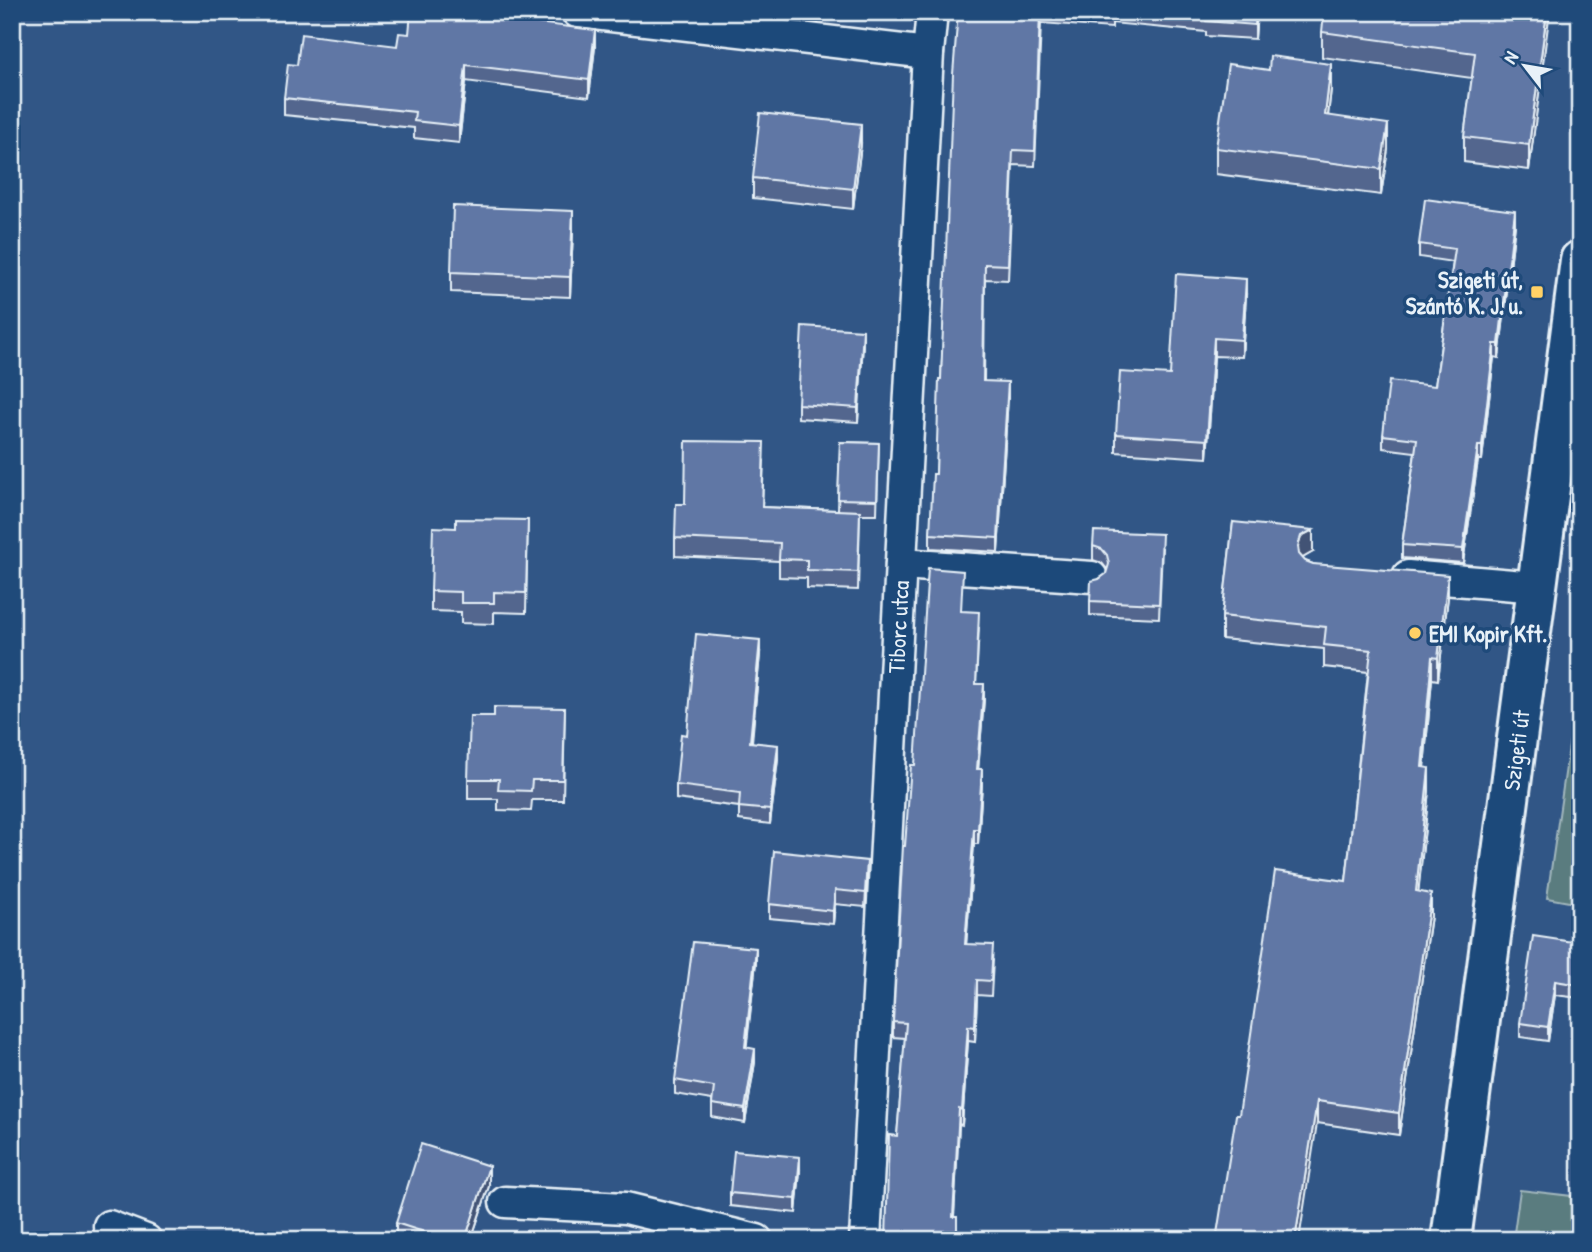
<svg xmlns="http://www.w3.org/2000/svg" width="1592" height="1252" viewBox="0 0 1592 1252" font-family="'Patrick Hand',sans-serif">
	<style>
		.green { fill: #5a7b7f; stroke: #a1b6bc; stroke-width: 2 }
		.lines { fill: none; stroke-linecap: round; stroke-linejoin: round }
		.street-casing { stroke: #e8f1f8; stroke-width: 35 }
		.secondary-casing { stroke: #e8f1f8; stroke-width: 44 }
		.street { stroke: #1f4a7a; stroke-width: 30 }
		.secondary { stroke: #1f4a7a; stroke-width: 38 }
		.wall { fill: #53668e; stroke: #e8f1f8; stroke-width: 2 }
		.shaded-wall { fill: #435374; stroke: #e8f1f8; stroke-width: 2 }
		.building { fill: #6077a5; stroke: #e8f1f8; stroke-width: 2 }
		.poi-dot { fill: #ffd166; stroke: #1f4a7a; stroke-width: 2.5 }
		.labels { text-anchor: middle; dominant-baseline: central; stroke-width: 7; stroke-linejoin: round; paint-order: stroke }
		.poi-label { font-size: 23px; font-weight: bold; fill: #e8f1f8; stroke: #1f4a7a; text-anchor: end }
		.street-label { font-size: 23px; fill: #e8f1f8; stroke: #1f4a7a }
	</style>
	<rect width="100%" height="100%" fill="#315686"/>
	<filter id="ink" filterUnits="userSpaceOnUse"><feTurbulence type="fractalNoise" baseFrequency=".0143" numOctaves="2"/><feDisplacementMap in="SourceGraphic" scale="14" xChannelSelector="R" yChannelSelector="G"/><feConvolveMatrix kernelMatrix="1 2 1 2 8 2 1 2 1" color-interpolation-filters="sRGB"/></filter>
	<g filter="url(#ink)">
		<g class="green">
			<path d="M1580,670V904L1547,898Z"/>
			<path d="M1520,1190L1580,1197V1240H1513Z"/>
		</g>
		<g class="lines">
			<g class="street-casing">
				<g id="street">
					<path d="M577,12L928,53"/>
					<path d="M901,564L1092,577"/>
					<path d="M1408,576L1537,587"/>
					<path d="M505,1202L626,1208L757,1240"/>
					<path d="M109,1226L146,1240"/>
					<path id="s1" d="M865,1240L928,53L932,12"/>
				</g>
			</g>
			<g class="secondary-casing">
				<g id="secondary">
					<path id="s2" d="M1451,1240L1580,260"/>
				</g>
			</g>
			<use href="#street" class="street"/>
			<use href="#secondary" class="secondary"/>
		</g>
		<g class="wall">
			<path d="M730,12H819L818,23Z"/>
			<path d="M958,12H1257L1255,39L1206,36V32L1112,23V28L1041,23L1035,166L1013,165L1008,280L985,279L984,381L1008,397L998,552L930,548V534L936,474L941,379Z"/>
			<path d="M1549,12L1529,170L1464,162V137L1472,78L1322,57V32Z"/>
			<path d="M397,46L595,47L589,97L466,81L459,143L414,138V128L284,115V98L297,65Z"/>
			<path d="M1331,89L1328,116L1388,149L1381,195L1216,174V148Z"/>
			<path d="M861,144L853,209L753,198V178Z"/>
			<path d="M1515,225L1499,358L1494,357L1482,460H1478L1463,563L1402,558V545L1415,452L1383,448V435L1435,386L1453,262L1419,257V244Z"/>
			<path d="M573,231L570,297L451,292V272Z"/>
			<path d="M1246,296L1242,357L1214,356L1207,458L1116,452V434Z"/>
			<path d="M863,343L858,422L798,418V404Z"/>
			<path d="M840,442L879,443L877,514H860L858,590L807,588V578L779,577V561L675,556V538L685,504L764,461L762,507L838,510Z"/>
			<path d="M528,520L526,613L494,612V624L461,623V612L431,611V591L456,528Z"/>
			<path d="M1233,522L1313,552L1302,558L1305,561L1313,564L1448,597L1438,680L1432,679L1424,767L1429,790L1418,892L1431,916L1399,1135L1317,1123L1239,1115L1346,881L1368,672L1324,667V649L1222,639V616Z"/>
			<path d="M1093,546L1162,548L1159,618L1090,615V601L1099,579L1106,574L1107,569L1102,563L1093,560Z"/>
			<path d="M979,627L976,684L984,699L978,769L982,784L978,844H974L966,944L993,960L991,996L977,995L975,1042L968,1041L962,1125L959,1124L954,1217L957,1240L897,1136L905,1038L893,1037V1022L905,846L915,765Z"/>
			<path d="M760,654L752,742L778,759L770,824L739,820V807L676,799V785L687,735Z"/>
			<path d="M565,708L563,800H532L531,811L498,810V799H468V779L494,716Z"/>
			<path d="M867,875L865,907L835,904L833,924L769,918V904Z"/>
			<path d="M1580,943V998L1555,995L1548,1041L1520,1037V1023Z"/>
			<path d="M756,962L746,1047L755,1062L745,1123L712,1117V1100L675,1094V1080Z"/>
			<path d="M800,1171L796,1213L730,1206V1193Z"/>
			<path d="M489,1186L471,1240H396V1223Z"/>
		</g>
		<g class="shaded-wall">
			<path d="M1256,12H1257L1255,39V25Z"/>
			<path d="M1547,12H1549V18L1529,170V145Z"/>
			<path d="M595,30V47L589,97V80Z"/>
			<path d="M1331,64V89L1325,141V115Z"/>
			<path d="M466,65V81L459,143V126Z"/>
			<path d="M861,124V144L853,209V189Z"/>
			<path d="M1388,124V149L1381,195V169Z"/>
			<path d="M573,211V231L570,297V277Z"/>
			<path d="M1515,211V225L1499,358V344Z"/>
			<path d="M1246,279V296L1242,357V340Z"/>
			<path d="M863,330V343L858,422V408Z"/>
			<path d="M1214,338V356L1207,458V440Z"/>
			<path d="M1494,344V357L1482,460V446Z"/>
			<path d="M1008,382V397L998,552V538Z"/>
			<path d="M1478,446V460L1463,563V549Z"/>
			<path d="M1313,530V552L1301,559L1298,568V546L1301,536Z"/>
			<path d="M1448,575V597L1438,680V658Z"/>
			<path d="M760,640V654L750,756V742Z"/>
			<path d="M1432,657V679L1422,790V767Z"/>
			<path d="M984,684V699L977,784V769Z"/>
			<path d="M778,745V759L770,824V810Z"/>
			<path d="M1429,768V790L1416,914V891Z"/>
			<path d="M982,769V784L978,844V829Z"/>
			<path d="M974,829V844L965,959V944Z"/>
			<path d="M835,890V904L833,924V911Z"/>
			<path d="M1431,894V916L1399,1135V1113Z"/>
			<path d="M756,948V962L745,1061V1047Z"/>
			<path d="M977,980V995L975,1042V1027Z"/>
			<path d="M1555,981V995L1548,1041V1027Z"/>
			<path d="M968,1026V1041L962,1125V1110Z"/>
			<path d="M755,1049V1062L745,1123V1109Z"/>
			<path d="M1317,1101V1123L1299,1240H1295Z"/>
			<path d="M959,1109V1124L953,1232V1217Z"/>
			<path d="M800,1157V1171L796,1213V1199Z"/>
			<path d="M489,1166V1186L471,1240H465Z"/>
		</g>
		<g class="building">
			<path d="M411,12H424L512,20L595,30L589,80L466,65L459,126L414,121L415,112L284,98L288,64L297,65L301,34L397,46L399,33L409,34Z"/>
			<path d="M958,12H1040L1035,151L1013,150L1008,265L985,264L983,381L1008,382L998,538L930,534L933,474H936L939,379H941L953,74Z"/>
			<path d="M1157,12H1256L1255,25L1206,21V17Z"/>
			<path d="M1324,12H1547L1529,145L1464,137L1475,53L1322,32Z"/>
			<path d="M1270,56L1331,64L1325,115L1388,124L1381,169L1216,148L1228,64L1269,70Z"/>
			<path d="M760,113L861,124L853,189L753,178Z"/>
			<path d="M1425,199L1515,211L1499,344H1494L1482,446H1478L1463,549L1402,545L1417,439L1383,435L1389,381L1435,386L1455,249L1419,244Z"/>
			<path d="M453,206L573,211L570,277L451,272Z"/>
			<path d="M1176,274L1246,279L1242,340L1214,338L1207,440L1116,434L1120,372L1170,375Z"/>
			<path d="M802,326L863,330L858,408L798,404Z"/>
			<path d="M686,441L764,442L762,507L860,511L858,572L807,570V560L779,559L780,543L675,538L676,504H685Z"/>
			<path d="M840,442L879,443L877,500L838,499Z"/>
			<path d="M456,519L528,520L526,593L494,592V603H461V592L431,591L433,527L456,528Z"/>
			<path d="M1233,522L1313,530L1301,536L1298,546L1299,554L1305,561L1313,564L1448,575L1438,658L1432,657L1422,767L1429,768L1416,891L1431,894L1399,1113L1317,1101L1295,1240H1216L1236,1115H1239L1275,871L1346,881L1371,650L1324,645L1326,627L1222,616Z"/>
			<path d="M1094,531L1162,534L1159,604L1090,601L1091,581L1099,579L1106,574L1109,564L1107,555L1102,549L1093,546Z"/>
			<path d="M928,568L963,571L961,611L979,612L976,684H984L977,769H982L978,829H974L965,944L993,945L991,981L977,980L975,1027L968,1026L962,1110L959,1109L953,1217H957V1240H886L889,1135L897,1136L906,1023L893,1022L903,846H905L911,765H915Z"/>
			<path d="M696,634L760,640L750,742L778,745L770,810L739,807L740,793L676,785L681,734L687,735Z"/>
			<path d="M494,707L565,708L563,780H532L531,791L498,790L499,779H468L470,716H494Z"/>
			<path d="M774,851L867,861L865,893L835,890L833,911L769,904Z"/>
			<path d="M1533,936L1580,943V985L1555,981L1548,1027L1520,1023Z"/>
			<path d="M693,942L756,948L745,1047L755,1049L745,1109L712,1104L714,1087L675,1080Z"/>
			<path d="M421,1144L489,1166L465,1240H448L396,1223Z"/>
			<path d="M734,1151L800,1157L796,1199L730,1193Z"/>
			<path d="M695,1230L741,1240H693Z"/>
		</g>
	</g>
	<g class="poi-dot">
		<rect x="1530" y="285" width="14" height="14" rx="3.5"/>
		<circle cx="1415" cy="633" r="7"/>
	</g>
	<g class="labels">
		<g class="poi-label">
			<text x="1523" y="279">Szigeti út,<tspan x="1523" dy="26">Szántó K. J. u.</tspan></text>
			<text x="1429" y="633" text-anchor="start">EMI Kopir Kft.</text>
		</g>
		<g class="street-label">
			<text stroke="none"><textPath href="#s1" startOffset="614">Tiborc utca</textPath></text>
			<text stroke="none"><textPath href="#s2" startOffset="494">Szigeti út</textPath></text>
		</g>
	</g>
	<rect width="1592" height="1252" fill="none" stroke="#1f4a7a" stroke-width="42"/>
	<rect x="21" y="21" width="1550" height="1210" fill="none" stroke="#e8f1f8" stroke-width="2.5" filter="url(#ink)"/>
	<g transform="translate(1525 66) rotate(301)" stroke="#1f4a7a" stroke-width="5" paint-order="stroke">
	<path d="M0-5L12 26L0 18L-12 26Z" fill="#e8f1f8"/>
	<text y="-10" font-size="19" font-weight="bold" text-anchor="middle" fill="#e8f1f8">N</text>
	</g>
</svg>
